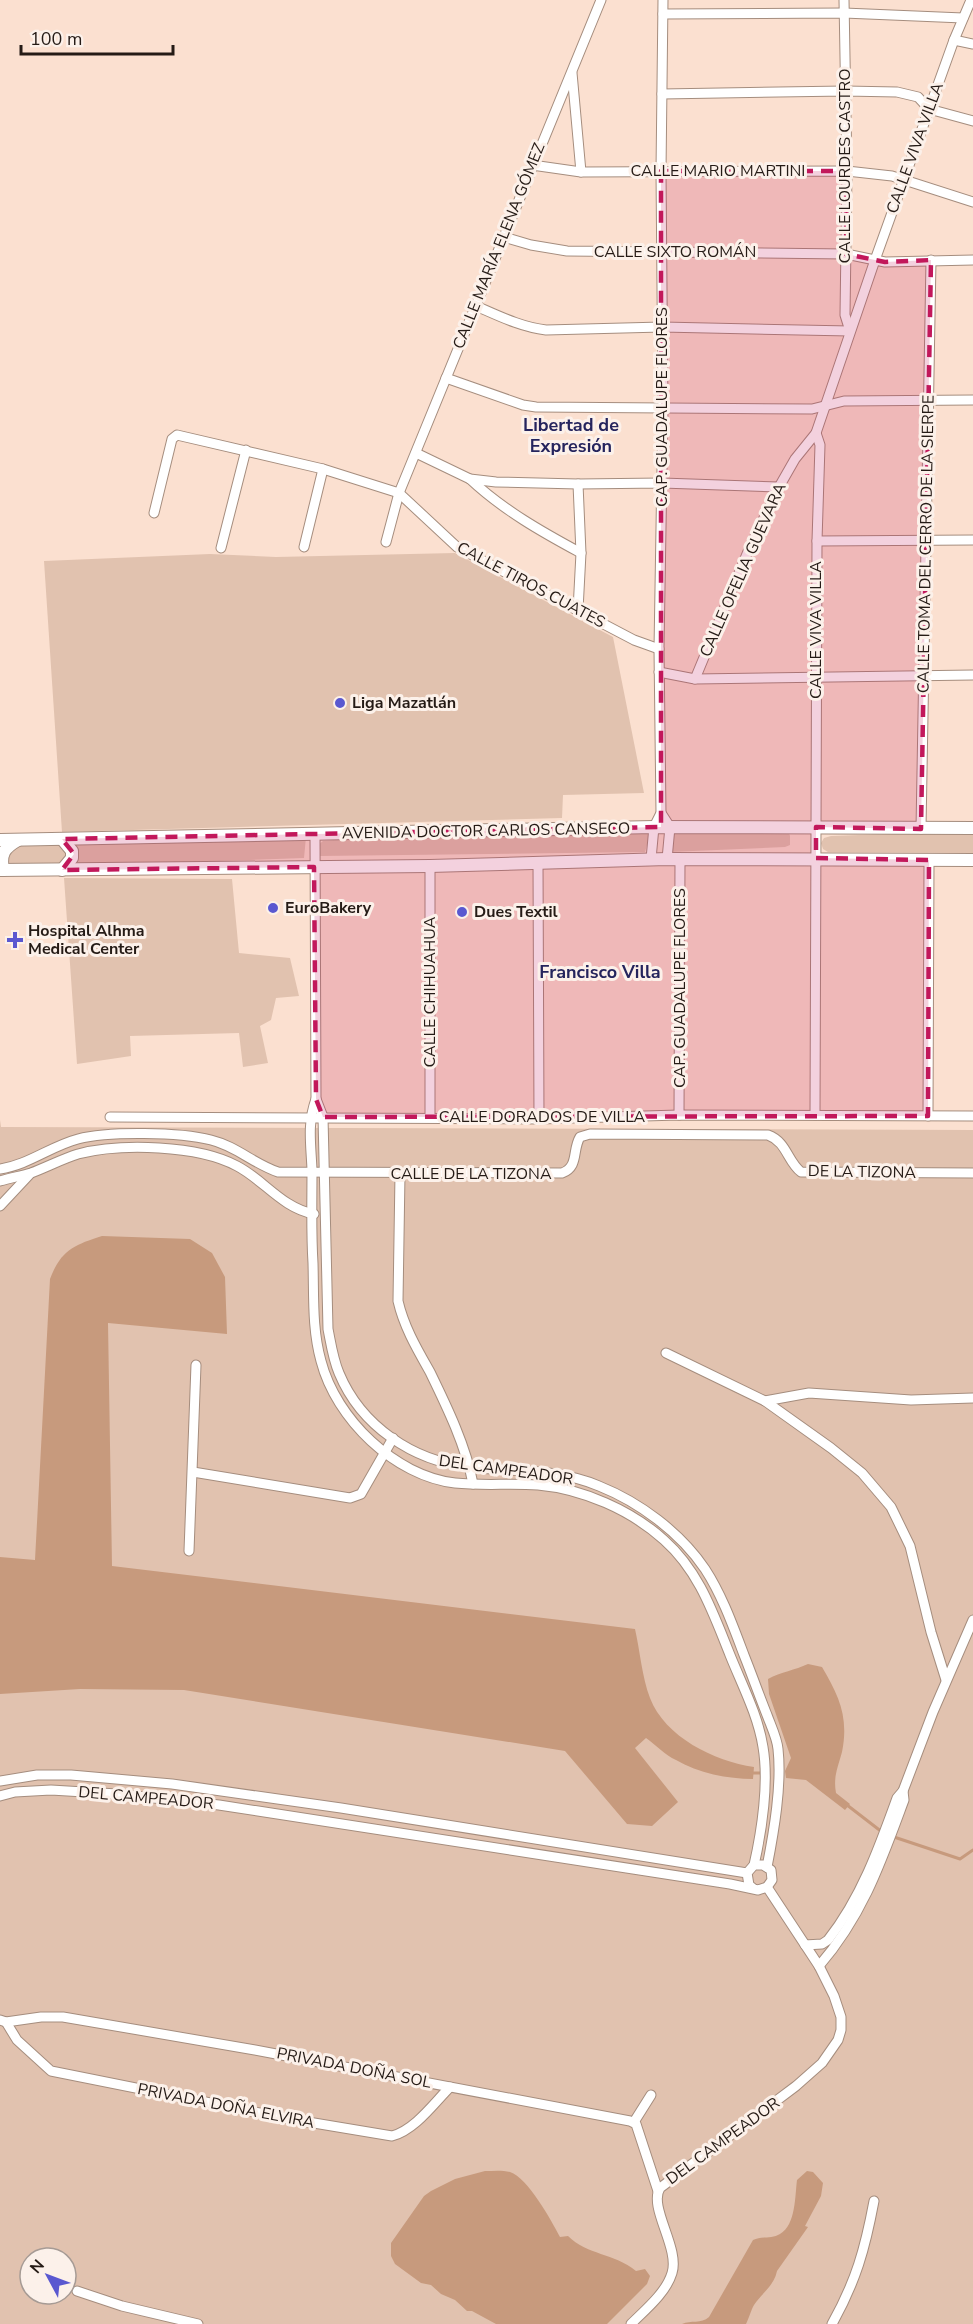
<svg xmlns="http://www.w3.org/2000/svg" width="973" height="2324" viewBox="0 0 973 2324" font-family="'Nunito Sans',sans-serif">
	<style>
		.green { fill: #e1c2af; fill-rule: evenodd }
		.water { fill: #c79a7d }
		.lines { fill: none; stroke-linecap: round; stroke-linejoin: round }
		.stream { stroke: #c79a7d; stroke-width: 3 }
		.street-casing { stroke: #a58d7e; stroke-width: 11 }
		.secondary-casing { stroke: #a58d7e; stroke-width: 14 }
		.street { stroke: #fff; stroke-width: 9 }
		.secondary { stroke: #fff; stroke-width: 12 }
		.marked { fill: #c2185b; fill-opacity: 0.2; stroke: #c2185b; stroke-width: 4.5; stroke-dasharray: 12 8; stroke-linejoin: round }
		.poi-dot { fill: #5a58d0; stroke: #fcf1ea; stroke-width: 2 }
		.labels { text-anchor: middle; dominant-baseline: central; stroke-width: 6; stroke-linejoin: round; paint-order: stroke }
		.street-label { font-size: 16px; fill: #251b16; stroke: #fcf1ea }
		.poi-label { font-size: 16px; font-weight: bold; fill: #251b16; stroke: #fcf1ea; text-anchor: start }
		.neighbourhood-label { font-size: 18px; font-weight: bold; fill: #25245d; stroke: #fcf1ea }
	</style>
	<rect width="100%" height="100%" fill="#fbe0d0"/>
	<g class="green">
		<path d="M455,553L613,637L644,793L563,795L562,818L62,832L44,561L210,554L276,557Z"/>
		<path d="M787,827L790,836V845L785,847L669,852L672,832Z"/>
		<path d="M651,831L645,852L318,856V845L323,841L344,839Z"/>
		<path d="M973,831V853L828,852L823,849L821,843L824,838L831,836Z"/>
		<path d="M306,837L304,858L71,866H0V845L21,846Z"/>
		<path d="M64,878L232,879L239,953L290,958L299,996L276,998L271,1020L260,1026L268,1063L243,1067L239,1033L130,1036L131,1056L77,1064Z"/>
		<path d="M0,1120L1,1127L973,1130V2324H0ZM30,2258H66V2294H30Z"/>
	</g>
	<g class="water">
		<path d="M102,1236L190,1239L212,1253L225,1277L227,1334L108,1323L112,1566L635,1629C640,1651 642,1677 650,1698C665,1737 714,1761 754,1767L753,1779C728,1779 698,1773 676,1760C665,1755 656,1745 646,1738L635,1748L678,1802L652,1826L627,1824L565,1751L184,1690L80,1689L0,1694V1557L35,1560L50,1279C61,1250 74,1245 102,1236Z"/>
		<path d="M808,1664L822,1667C839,1696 849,1717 842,1752C838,1767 833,1777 836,1793L850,1804L845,1810L806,1780L786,1778L785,1771L791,1758L769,1694L768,1679C781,1672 795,1670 808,1664Z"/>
		<path d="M485,2171C493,2171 502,2170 510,2172C528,2178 551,2220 560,2237L568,2236C587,2255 614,2253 636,2271L645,2269L650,2276L647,2284L607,2324H496L472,2311H467L455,2300L441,2294L431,2285L421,2283L395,2264L391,2256V2243L424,2196L431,2191L455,2179Z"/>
		<path d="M807,2171L813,2172L823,2183L821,2196L805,2226L808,2227L777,2271C774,2286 762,2293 754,2305C751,2310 749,2318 746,2324H682C691,2320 701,2324 709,2317L753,2240C762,2236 772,2239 780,2234C796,2225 795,2195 797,2180Z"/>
	</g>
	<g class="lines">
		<g class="stream">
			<path d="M750,1773H760"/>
			<path d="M847,1805L882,1832"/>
			<path d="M894,1837L960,1859L973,1850"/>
		</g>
		<g class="street-casing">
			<g id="street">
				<path d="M844,0L847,171L845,315L850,331"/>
				<path d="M663,14L844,13L963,18"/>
				<path d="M954,40L973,44"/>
				<path d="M572,73L581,172"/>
				<path d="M662,94L845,91L897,92L918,97L929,109L973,121"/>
				<path d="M532,165L581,172L847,171L892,176L973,202"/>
				<path d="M504,237L531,245L567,251L846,254L885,262L973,260"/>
				<path d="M476,306C499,316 521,327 546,330L662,327L850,331"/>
				<path d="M446,378L523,405L536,407L812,409L844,401L973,400"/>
				<path d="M416,453L470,479L496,482L578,484L662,483L779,487"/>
				<path d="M470,479C503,510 542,532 581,553"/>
				<path d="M578,484L581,553L578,610"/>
				<path d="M154,513L172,439L177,435L323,469L399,493L457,547L634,640L659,649"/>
				<path d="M817,541L973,540"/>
				<path d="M386,542L399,493L601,0"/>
				<path d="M304,547L323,469"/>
				<path d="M221,548L246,450"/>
				<path d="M659,672L695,679L973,675"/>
				<path d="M695,679L749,549L779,487L795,459L816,433L875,260L954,40L971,0"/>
				<path d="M661,813L670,827L667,859"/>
				<path d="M921,829L931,260"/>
				<path d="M315,834L316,1099C307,1124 311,1144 312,1170C312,1201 311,1232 313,1263C314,1296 312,1329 321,1361C336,1419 395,1476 455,1483C483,1486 510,1483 538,1485C583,1489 631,1510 664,1540C699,1571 713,1613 730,1655C742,1685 758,1715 763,1747C769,1782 762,1830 754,1865"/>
				<path d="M651,859L654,827L661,813L659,649L663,407L661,171L663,0"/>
				<path d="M538,862L539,1119"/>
				<path d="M430,866V1117"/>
				<path d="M316,1099L323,1117L328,1329C331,1344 333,1359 339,1373C361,1426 413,1461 469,1467C513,1472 557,1468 599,1486C639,1502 680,1532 705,1569C722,1595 733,1626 744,1655C752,1675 759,1695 767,1715C771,1726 777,1738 778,1749C782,1785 774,1831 767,1867"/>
				<path d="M679,1115L680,860"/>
				<path d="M815,1115L817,541L820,445L816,433"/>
				<path d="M928,1116L929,860"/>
				<path d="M110,1117L539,1119L679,1115L973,1116"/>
				<path d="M0,1169C28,1165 51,1146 78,1139C108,1131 180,1132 211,1140C236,1146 254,1164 278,1172L562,1173C579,1167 572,1150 580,1137L590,1134L768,1135C787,1142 787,1161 801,1172L973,1173"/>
				<path d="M400,1174L398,1301C404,1327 417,1349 430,1372C447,1407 466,1446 473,1484"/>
				<path d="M0,1181C10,1178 21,1176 31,1173C47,1167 62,1159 78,1154C121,1143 198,1145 237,1166C264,1180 282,1208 314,1214"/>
				<path d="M0,1206L29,1175"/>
				<path d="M666,1353L765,1401L831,1448L862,1473L891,1507L910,1546L931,1632L946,1680"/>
				<path d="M765,1401L809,1393L911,1400L973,1398"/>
				<path d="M193,1472L350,1498L361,1494L393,1438"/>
				<path d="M189,1551L196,1365"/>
				<path d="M0,1781L37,1775H71L172,1784L341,1808L747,1873"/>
				<path d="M0,1796L15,1792L51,1790L117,1794L219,1805L730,1884L758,1890L767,1887L772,1880L771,1870L763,1865H754L747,1873L749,1885L754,1889"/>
				<path d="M805,1945L822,1944L828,1940C861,1898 879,1848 897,1798L903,1791L933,1712L973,1620"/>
				<path d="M819,1966C863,1915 881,1862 904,1800L903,1791"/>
				<path d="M0,2020L6,2022L41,2017H63L255,2050L630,2121L636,2124L658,2191"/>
				<path d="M6,2022L17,2040L51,2071L290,2119L392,2136C415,2130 434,2103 450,2087"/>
				<path d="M634,2122L651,2095"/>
				<path d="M77,2291L122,2306L198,2324"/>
				<path d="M631,2324C645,2310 666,2293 672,2273C680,2248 648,2207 660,2188L796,2086L822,2063L838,2040L841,2030V2017L834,1996L819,1966L767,1887"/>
				<path d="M832,2324C856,2281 865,2249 874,2201"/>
			</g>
		</g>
		<g class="secondary-casing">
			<g id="secondary">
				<path d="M0,840L654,827L973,828"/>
				<path d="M0,870L430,866L667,859L973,860"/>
				<path d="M3,870C0,854 4,848 18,840"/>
				<path d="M62,870L72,858V851L62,839"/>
			</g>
		</g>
		<use href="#street" class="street"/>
		<use href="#secondary" class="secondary"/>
	</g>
	<path class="marked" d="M661,171H847L846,254L885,262L931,260L921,829L816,827V858L929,860L928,1116L323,1117L316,1099L314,867L62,870L74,854L62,839L661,827Z"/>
	<g class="poi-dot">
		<circle cx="340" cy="703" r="6"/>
		<circle cx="273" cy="908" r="6"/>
		<circle cx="462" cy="912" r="6"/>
		<path d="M12 931h6v6h6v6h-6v6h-6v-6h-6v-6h6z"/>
	</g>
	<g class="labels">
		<g class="street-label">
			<text transform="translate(915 148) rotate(-70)">CALLE VIVA VILLA</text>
			<text transform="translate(845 166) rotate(-90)">CALLE LOURDES CASTRO</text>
			<text x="718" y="171">CALLE MARIO MARTINI</text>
			<text transform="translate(499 246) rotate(-68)">CALLE MARÍA ELENA GÓMEZ</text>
			<text x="675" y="252">CALLE SIXTO ROMÁN</text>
			<text transform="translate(662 407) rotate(-90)">CAP. GUADALUPE FLORES</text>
			<text transform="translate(926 544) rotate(-89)">CALLE TOMA DEL CERRO DE LA SIERPE</text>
			<text transform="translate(743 570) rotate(-66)">CALLE OFELIA GUEVARA</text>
			<text transform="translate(531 585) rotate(28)">CALLE TIROS CUATES</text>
			<text transform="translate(816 630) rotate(-90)">CALLE VIVA VILLA</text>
			<text transform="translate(486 831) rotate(-1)">AVENIDA DOCTOR CARLOS CANSECO</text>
			<text transform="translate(680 988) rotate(-90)">CAP. GUADALUPE FLORES</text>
			<text transform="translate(430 992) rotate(-90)">CALLE CHIHUAHUA</text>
			<text x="542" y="1117">CALLE DORADOS DE VILLA</text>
			<text transform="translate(862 1172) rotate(1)">DE LA TIZONA</text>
			<text x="471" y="1174">CALLE DE LA TIZONA</text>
			<text transform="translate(506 1470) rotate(8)">DEL CAMPEADOR</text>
			<text transform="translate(146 1798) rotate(5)">DEL CAMPEADOR</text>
			<text transform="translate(354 2068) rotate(11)">PRIVADA DOÑA SOL</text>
			<text transform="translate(226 2106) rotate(11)">PRIVADA DOÑA ELVIRA</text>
			<text transform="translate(723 2141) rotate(-36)">DEL CAMPEADOR</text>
		</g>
		<g class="poi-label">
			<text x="352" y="703">Liga Mazatlán</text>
			<text x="285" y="908">EuroBakery</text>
			<text x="474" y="912">Dues Textil</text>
			<text x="28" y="931">Hospital Alhma<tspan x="28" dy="18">Medical Center</tspan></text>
		</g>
		<g class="neighbourhood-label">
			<text x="571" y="425">Libertad de<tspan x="571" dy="21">Expresión</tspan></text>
			<text x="600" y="972">Francisco Villa</text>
		</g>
	</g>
	<g transform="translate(48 2276) rotate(311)"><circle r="28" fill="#fcf1ea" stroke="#a69b95" stroke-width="1.5"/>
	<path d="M0-4.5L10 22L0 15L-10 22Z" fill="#5a58d0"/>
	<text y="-9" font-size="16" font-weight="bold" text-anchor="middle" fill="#251b16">N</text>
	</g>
	<path d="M21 45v9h152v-9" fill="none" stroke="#251b16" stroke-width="3"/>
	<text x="30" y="45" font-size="18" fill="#251b16" stroke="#fcf1ea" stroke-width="4.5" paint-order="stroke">100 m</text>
</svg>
